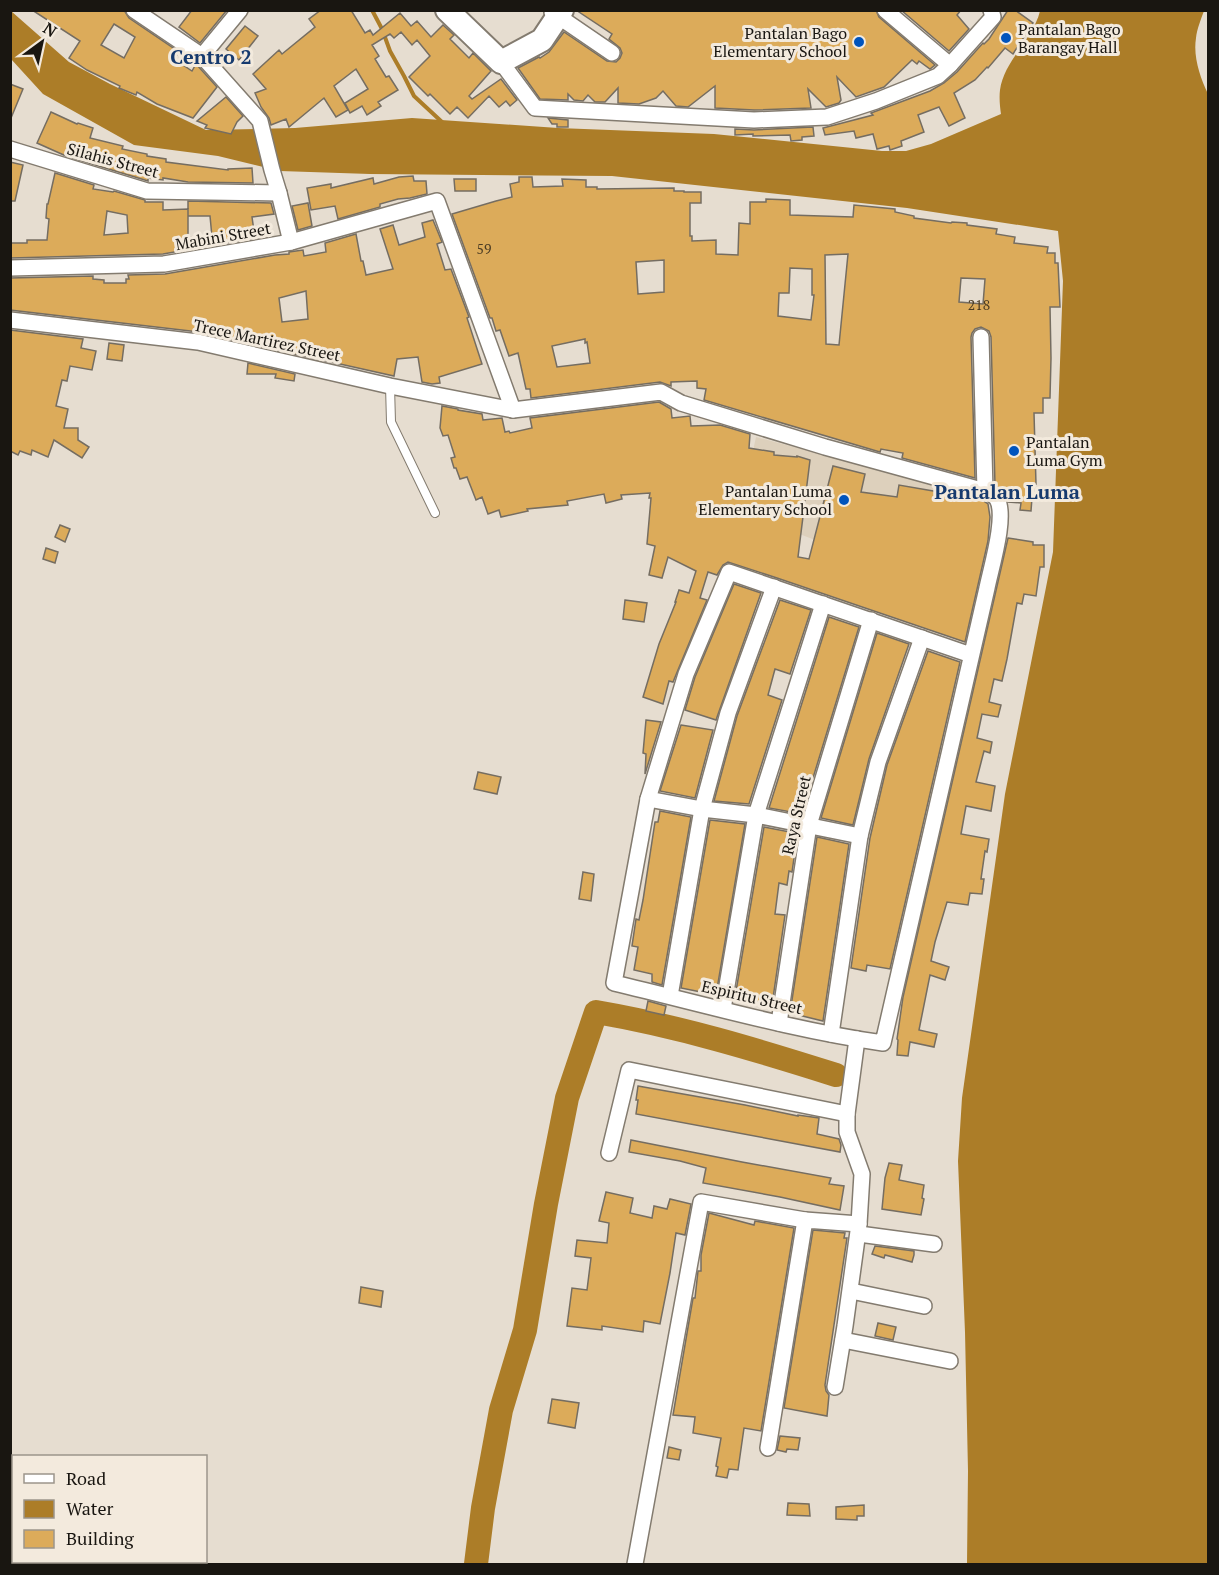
<svg xmlns="http://www.w3.org/2000/svg" width="1219" height="1575" viewBox="0 0 1219 1575" font-family="'PT Serif',serif">
	<style>
		.built { fill: #ddd0bc }
		.water { fill: #ac7d28 }
		.lines { fill: none; stroke-linecap: round; stroke-linejoin: round }
		.stream { stroke: #ac7d28; stroke-width: 4 }
		.river { stroke: #ac7d28; stroke-width: 24 }
		.building { fill: #dcab5a; stroke: #756d61; stroke-width: 1.5; fill-rule: evenodd }
		.lane-casing { stroke: #837b6f; stroke-width: 10 }
		.street-casing { stroke: #837b6f; stroke-width: 18 }
		.secondary-casing { stroke: #837b6f; stroke-width: 26 }
		.lane { stroke: #fff; stroke-width: 8 }
		.street { stroke: #fff; stroke-width: 15 }
		.secondary { stroke: #fff; stroke-width: 22 }
		.poi-dot { fill: #0054bd; stroke: #f3eadd; stroke-width: 2 }
		.labels { text-anchor: middle; dominant-baseline: central; stroke-width: 6; stroke-linejoin: round; paint-order: stroke }
		.number-label { font-size: 14px; fill: #4a3b23 }
		.poi-label { font-size: 16px; fill: #191611; stroke: #f3eadd; text-anchor: start }
		.street-label { font-size: 16px; fill: #191611; stroke: #f3eadd }
		.quarter-label { font-size: 20px; font-weight: bold; fill: #163a6e; stroke: #f3eadd }
	</style>
	<rect width="100%" height="100%" fill="#e6ddd0"/>
	<path class="built" d="M756,437L948,488L940,539L908,576L740,511Z"/>
	<path class="water" d="M11,11L69,62L110,84L206,130L295,128L412,118L558,128L714,134L882,151H906L931,144L1001,114C1000,107 999,98 1000,90C1004,60 1033,40 1040,11H1204C1201,19 1197,29 1196,38C1193,57 1200,77 1208,94V1564H967L968,1471L965,1332L958,1161L962,1098L1005,794L1053,552L1063,281L1058,231L907,208L612,176L370,174L280,171L218,156L134,145L43,94L11,59Z"/>
	<g class="lines">
		<path class="stream" d="M372,10L382,29L390,51L404,76L414,96L442,122"/>
		<path class="river" d="M476,1564L483,1508L501,1410L525,1330L546,1204L567,1098L596,1012C678,1026 757,1050 836,1075"/>
	</g>
	<g class="building">
		<path d="M32,10H124L129,18L179,52L174,59L192,71L196,64L217,87L193,118L157,104L137,92L136,95L119,88L120,86L87,70L69,58L80,41ZM114,24L135,37L124,58L101,45Z"/>
		<path d="M192,10H227L200,43L179,27Z"/>
		<path d="M321,10H351L365,33L370,30L373,35L400,13L411,26L417,21L431,37L443,25L454,35L450,39L469,58L473,53L491,71L469,96L472,99L501,79L517,100L510,106L506,101L499,107L489,96L468,118L457,107L450,114L430,94L428,96L409,77L430,56L417,40L412,45L401,32L394,38L390,34L372,45L379,56L375,59L386,77L389,76L398,90L378,102L381,106L367,115L362,106L350,113L345,103L368,89L356,69L334,86L348,110L336,117L324,98L289,127L286,119L271,125L269,118L261,107L255,93L266,89L253,74L279,50L282,54L315,27L309,19Z"/>
		<path d="M576,10H876L879,17L935,65L930,69L919,61L917,64L912,60L884,87L856,97L837,77L841,100L839,103L826,107L808,89L811,108L754,110L715,108V86L688,107L676,106L663,91L656,98L639,104L618,103V88L605,102H595L588,95L583,101L574,100L568,94V100L540,99L518,68L539,57L540,58L549,52L564,32L607,61L616,62L620,58L622,53L620,48L609,39L612,34Z"/>
		<path d="M901,10H961L957,15L969,29L949,51Z"/>
		<path d="M1008,10H1015L1033,23L1013,54L1005,48L988,68L987,67L975,80L954,93L965,118L949,126L939,107L918,115L924,132L901,141L902,146L890,150L889,146L877,149L873,134L856,138L854,131L825,135L823,128L873,115L871,113L930,91L944,83L957,72L983,43L984,44L989,39Z"/>
		<path d="M245,26L258,36L239,60L226,49Z"/>
		<path d="M10,84L23,89L11,118H10Z"/>
		<path d="M226,97L243,116L237,122L231,134L205,128L207,125L197,121Z"/>
		<path d="M51,112L77,124L78,123L93,128L90,138L123,146L122,149L147,154V156L166,159V162L228,170V169L252,168L253,183L188,182L163,178V180L148,178V181L66,156L37,143Z"/>
		<path d="M548,118L568,120V127H557V124H552Z"/>
		<path d="M813,127L814,136L802,137V140L791,141L790,135L753,136V134L735,135V129L754,130Z"/>
		<path d="M10,162L23,165L15,201H10Z"/>
		<path d="M55,173L94,185L93,189L113,192L114,191L145,200V202H163V210L188,209V237H212L210,216H188V201L271,203L274,214L252,217L255,238L163,254L10,258V243H27V240H47L49,219L46,218L47,204H48ZM107,211L127,215L128,233L104,235Z"/>
		<path d="M413,176L414,181H426L427,194L410,198L398,199L380,204V207L338,219L335,206L311,210L307,188L331,184V188L373,178L374,184L399,177Z"/>
		<path d="M519,177H532L533,187L563,186L562,179L586,180V187H597V189L674,188V191H684V192H701V203H690V236H692V241L716,240V254L738,255L739,223L750,224V202H766V199L790,200V215L853,217L854,205L895,209V212L914,216V218L951,223L952,222L967,223V225L997,229L996,234L1015,237L1014,243L1048,247L1047,253H1055V263H1058L1060,307H1050L1051,358L1050,398H1043V413H1034L1036,484H1033L1031,511L1020,510L1021,503L1008,502L1004,493L995,485L991,337L989,331L981,327L975,329L972,333L971,337L975,478L902,458L903,453L881,449L880,452L704,400L706,389L697,388V381L671,382V386L660,382L531,398L530,389H526L518,353L509,356L500,330L496,331L492,318H490L452,214L496,201L512,197L510,184L519,182ZM848,254L839,345L826,344L825,255ZM664,260V292L638,294L636,262ZM790,268L812,269V295H814L811,320L778,316L779,293H789ZM961,278L985,279L983,304L959,302ZM585,339V343L587,342L590,363L557,367L552,346Z"/>
		<path d="M454,179H476V191H455Z"/>
		<path d="M308,203L312,226L298,230L292,206Z"/>
		<path d="M433,220L442,242L437,244L445,270L451,269L469,317L467,318L482,364L439,377L440,383L432,384L422,382L418,357L397,359L394,376L322,360L323,358H312L199,332L10,310V278L93,276V279L104,280V283H126V279H129L128,275L165,274L275,255L289,254V252L303,250L304,256L326,252L325,243L356,234L361,261H363L366,275L393,269L380,229L393,225L399,245L425,237L422,223ZM306,291L308,319L282,322L279,298Z"/>
		<path d="M10,330L83,339L81,348L96,351L92,370L70,366L67,381L62,380L56,406L68,409L64,428H78V440L89,447L82,458L54,440L48,457L32,450L31,455L20,451L18,455L10,451Z"/>
		<path d="M109,343L124,345L122,361L107,359Z"/>
		<path d="M248,363L295,374L294,381L275,378L276,374H247Z"/>
		<path d="M659,402L671,409L672,418L690,416L691,426L720,425L750,434L749,448L774,452V455L797,457V456L810,460L798,557L809,559L833,466L865,474L861,492L897,497L899,485L951,494V492L982,500L988,504L990,517L988,541L965,642L777,578L728,562L723,565L717,575L708,572L700,598L707,600L673,682L669,681L663,704L643,697L659,644L676,602H675L679,590L689,593L696,571L668,557L662,578L649,575L655,546L647,544L651,498H649L650,493L621,495L622,499L606,503L604,494L567,501L568,505L527,509L528,511L501,517L499,510L488,514L482,497L476,500L467,477L460,479L456,468H454L451,458L455,457L448,435L443,436L440,428L442,406L458,409V410L482,414L483,420L502,418L505,432L509,431L510,433L532,428L530,418Z"/>
		<path d="M60,525L70,529L65,542L55,537Z"/>
		<path d="M1008,538L1033,542V545H1044V567H1040L1036,596L1024,594L1022,604L1017,603L1007,659L1002,681L994,679L989,702L1001,705L998,717L982,714L977,738L992,742L990,753L984,751L976,782L995,786L991,811L966,806L961,834L989,839L987,852L985,851L981,879H984L982,894L970,893L968,905L947,902L935,942L931,961L949,967L945,980L930,975L919,1030L937,1034L934,1047L910,1042L908,1056L897,1055L898,1040L897,1039L903,997Z"/>
		<path d="M46,548L58,552L55,563L43,559Z"/>
		<path d="M734,584L761,593L716,720L685,710L695,677Z"/>
		<path d="M625,600L647,603L644,622L623,619Z"/>
		<path d="M780,600L811,610L790,674L775,669L768,695L782,700L749,804L714,801L737,716Z"/>
		<path d="M829,617L859,627L802,814L769,808Z"/>
		<path d="M877,633L909,644L869,759L853,825L821,818Z"/>
		<path d="M928,651L960,662L890,969L867,965L866,971L851,968L870,838L887,765Z"/>
		<path d="M646,720L661,722L645,774L646,754L643,753Z"/>
		<path d="M681,725L713,730L695,798L660,791Z"/>
		<path d="M478,772L501,777L497,794L474,789Z"/>
		<path d="M660,811L691,817L662,985L652,982V974L634,970L638,947L632,946L636,919L639,920L643,900L655,822H658Z"/>
		<path d="M710,820L745,824L716,995L681,988Z"/>
		<path d="M764,827L790,832L788,843L796,844L792,872L789,871L787,885L779,883L775,914L785,915L772,1005L735,997Z"/>
		<path d="M817,837L849,844L823,1021L790,1013Z"/>
		<path d="M583,872L594,874L591,901L579,899Z"/>
		<path d="M648,1001L666,1006L664,1015L646,1011Z"/>
		<path d="M638,1086L745,1105L798,1116V1115L819,1118L817,1134L839,1139L841,1145L840,1152L636,1114L638,1100H636Z"/>
		<path d="M631,1140L742,1162L831,1178L829,1184L844,1186L840,1210L780,1197L703,1183L706,1168L680,1161L629,1152Z"/>
		<path d="M889,1163L902,1165L899,1180L924,1185L922,1198L924,1199L921,1215L882,1209L885,1178Z"/>
		<path d="M606,1192L633,1198L630,1213L652,1218L654,1206L667,1209L670,1199L691,1204L685,1235L676,1233L670,1273L660,1324L644,1321L643,1332L602,1326V1330L567,1326L572,1288L587,1290L591,1258L575,1256L577,1240L607,1243L609,1223L599,1221Z"/>
		<path d="M709,1213L754,1225L755,1221L794,1228L761,1431L744,1428L738,1470L729,1469L727,1478L716,1476L718,1467L716,1466L721,1438L693,1433L695,1417L673,1415L693,1298H695L698,1271H701V1255Z"/>
		<path d="M813,1230L845,1233L844,1238H847L825,1385L826,1391L829,1395L827,1416L784,1408Z"/>
		<path d="M875,1246L914,1251V1255L912,1262L885,1255L884,1258L872,1254Z"/>
		<path d="M361,1287L383,1291L381,1307L359,1303Z"/>
		<path d="M878,1323L896,1327L893,1340L875,1336Z"/>
		<path d="M552,1399L579,1403L575,1428L548,1423Z"/>
		<path d="M780,1436L800,1438L798,1450L787,1449L786,1452L777,1450Z"/>
		<path d="M669,1447L681,1450L679,1460L667,1458Z"/>
		<path d="M788,1503L809,1504L810,1516L787,1515Z"/>
		<path d="M864,1505V1516H857V1520L836,1519V1507Z"/>
	</g>
	<g class="lines">
		<g class="lane-casing">
			<path id="lane" d="M390,386L391,422L435,513"/>
		</g>
		<g class="street-casing">
			<g id="street">
				<path d="M134,10L202,56L260,121L272,170L279,193L291,242"/>
				<path d="M885,10L950,65"/>
				<path d="M552,12L612,53"/>
				<path d="M202,56L240,10"/>
				<path d="M501,62L535,108L754,120L827,117L876,101L938,76L950,65L993,17L991,10"/>
				<path d="M10,149L147,191L279,193"/>
				<path d="M10,268L164,264L291,242L437,201L513,410"/>
				<path d="M10,320L198,342L390,386L513,410L661,392L681,403L825,447L985,491C989,493 994,495 997,499C1007,516 991,568 987,588L883,1043C792,1030 703,1004 614,983L648,799L686,674L729,572L971,655"/>
				<path d="M981,337L985,491"/>
				<path d="M648,799L702,809L756,815L860,836"/>
				<path d="M670,996L702,809L728,713L774,587"/>
				<path d="M723,1009L756,815L823,604"/>
				<path d="M779,1023L809,825L871,620"/>
				<path d="M831,1034L860,836L878,762L922,638"/>
				<path d="M609,1153L629,1070L847,1114"/>
				<path d="M859,1234L934,1244"/>
				<path d="M851,1291L924,1306"/>
				<path d="M843,1340L950,1361"/>
				<path d="M835,1387L845,1326L859,1224L862,1174L847,1132V1114L857,1039"/>
				<path d="M768,1448L805,1220L859,1224"/>
				<path d="M635,1564L701,1202L805,1220"/>
			</g>
		</g>
		<g class="secondary-casing">
			<path id="secondary" d="M447,10L501,62L542,40L562,10"/>
		</g>
		<use href="#lane" class="lane"/>
		<use href="#street" class="street"/>
		<use href="#secondary" class="secondary"/>
	</g>
	<g class="poi-dot">
		<circle cx="1006" cy="38" r="6"/>
		<circle cx="859" cy="42" r="6"/>
		<circle cx="1014" cy="451" r="6"/>
		<circle cx="844" cy="500" r="6"/>
	</g>
	<g class="labels">
		<g class="number-label">
			<text x="484" y="248">59</text>
			<text x="979" y="304">218</text>
		</g>
		<g class="poi-label">
			<text x="1018" y="29">Pantalan Bago<tspan x="1018" dy="18">Barangay Hall</tspan></text>
			<text x="847" y="33" text-anchor="end">Pantalan Bago<tspan x="847" dy="18">Elementary School</tspan></text>
			<text x="1026" y="442">Pantalan<tspan x="1026" dy="18">Luma Gym</tspan></text>
			<text x="832" y="491" text-anchor="end">Pantalan Luma<tspan x="832" dy="18">Elementary School</tspan></text>
		</g>
		<g class="street-label">
			<text transform="translate(113 160) rotate(15)">Silahis Street</text>
			<text transform="translate(223 236) rotate(-10)">Mabini Street</text>
			<text transform="translate(267 340) rotate(12)">Trece Martirez Street</text>
			<text transform="translate(796 815) rotate(-77)">Raya Street</text>
			<text transform="translate(752 997) rotate(13)">Espiritu Street</text>
		</g>
		<g class="quarter-label">
			<text x="211" y="56">Centro 2</text>
			<text x="1007" y="491">Pantalan Luma</text>
		</g>
	</g>
	<rect width="1219" height="1575" fill="none" stroke="#191611" stroke-width="24"/>
	<rect x="12" y="1455" width="195" height="108" fill="#f3eadd" stroke="#9c958b" stroke-width="1.5"/>
	<rect x="24" y="1474" width="30" height="9" fill="#ffffff" stroke="#9c958b" stroke-width="1.5"/>
	<text x="66" y="1485" font-size="18" fill="#191611">Road</text>
	<rect x="24" y="1500" width="30" height="18" fill="#ac7d28" stroke="#9c958b" stroke-width="1.5"/>
	<text x="66" y="1515" font-size="18" fill="#191611">Water</text>
	<rect x="24" y="1530" width="30" height="18" fill="#dcab5a" stroke="#9c958b" stroke-width="1.5"/>
	<text x="66" y="1545" font-size="18" fill="#191611">Building</text>
	<g transform="translate(42 42) rotate(33)" stroke="#f3eadd" stroke-width="4.5" paint-order="stroke">
	<path d="M0-4.5L10 22L0 15L-10 22Z" fill="#191611"/>
	<text y="-9" font-size="16" font-weight="bold" text-anchor="middle" fill="#191611">N</text>
	</g>
</svg>
